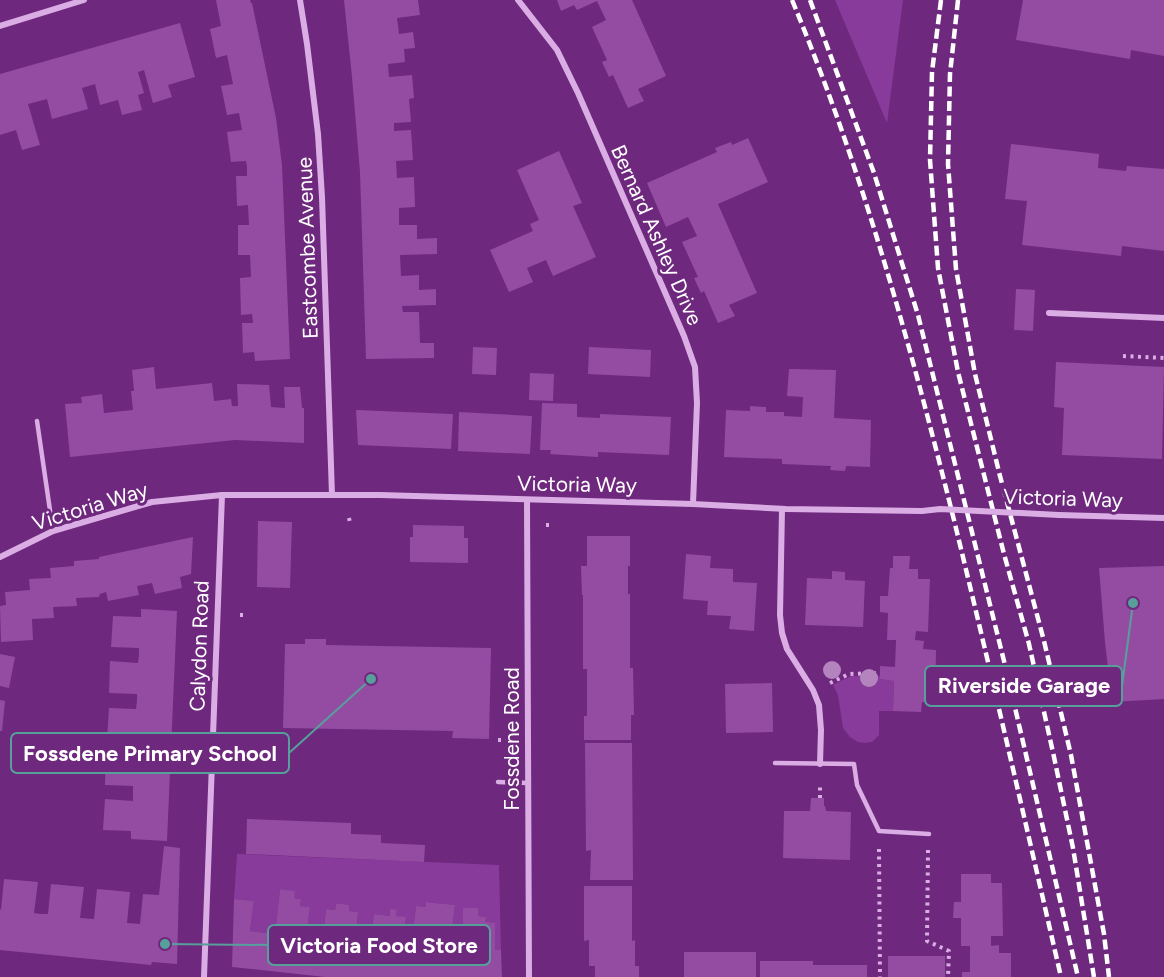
<svg xmlns="http://www.w3.org/2000/svg" width="1164" height="977" viewBox="0 0 1164 977" font-family="Figtree,sans-serif">
	<style>
		.green { fill: #883b9a }
		.building { fill: #944ca3 }
		.lines { fill: none; stroke-linecap: round; stroke-linejoin: round }
		.path { stroke: #daade4; stroke-width: 4; stroke-dasharray: 3 4.5; stroke-linecap: butt }
		.service { stroke: #daade4; stroke-width: 4.5 }
		.minor { stroke: #daade4; stroke-width: 6 }
		.rail { stroke: #fff; stroke-width: 4.5; stroke-dasharray: 10 4.5; stroke-linecap: butt }
		.minor-bridge { stroke: #daade4; stroke-width: 6 }
		.tree { fill: #b484be }
		.labels { text-anchor: middle; dominant-baseline: central; stroke-width: 6; stroke-linejoin: round; paint-order: stroke }
		.street-label { font-size: 21px; fill: #fff; stroke: #6e287d }
		.leader { fill: none; stroke: #579f9a; stroke-width: 2 }
		.callout-dot { fill: #579f9a; stroke: #6e287d; stroke-width: 2 }
		.callout { fill: #6e287d; stroke: #579f9a; stroke-width: 2 }
		.callout-label { font-size: 22px; text-anchor: middle; font-weight: bold; fill: #fff }
	</style>
	<rect width="100%" height="100%" fill="#6e287d"/>
	<g class="green">
		<path d="M835,0H903L887,123Z"/>
		<path d="M851,676H880V679L894,681L893,711H879V735L872,742L865,743L858,742L850,737L843,728L838,695L833,685Z"/>
		<path d="M237,854L499,865L501,950H495L485,922V917L478,916V908H463V954L449,953L455,905L427,902L426,907L416,906L413,931L420,932L417,949L403,948L406,918L396,916L397,911L391,910L390,916L374,914L370,944L355,943L358,912L349,911V905L336,904L335,910L326,909L323,939L306,938L310,907L300,906L301,899L294,898V891L280,889L275,934L250,931L254,901L234,899Z"/>
	</g>
	<g class="building">
		<path d="M216,0H250L251,3H252L276,118L282,165L290,359L255,361L254,352L243,353L242,323H253L252,314L241,315L240,278L251,277L250,255H238V225H249L248,205L237,206L236,176H247V167L246,161L231,162L227,132L242,130L239,113L227,115L221,86L233,84L227,55L216,58L210,29L221,26Z"/>
		<path d="M344,0H418L420,15L397,18L399,34L413,32L415,48L404,49L405,62L388,64L389,77L412,75L414,98L409,99L411,122L394,123V131L411,130L413,160L396,161L397,178L414,177L415,207L399,208V225H417V239L437,238V254L400,255L401,276L419,275V290L436,289V305L402,306L403,312H419L420,343H434V358L366,359L360,172L352,77Z"/>
		<path d="M557,0H632L666,76L638,89L644,101L628,108L613,75L609,77L602,62L607,60L592,27L606,20L597,1L577,10L574,5L561,11Z"/>
		<path d="M1023,0H1164V56L1131,50L1130,59L1016,40Z"/>
		<path d="M180,23L195,77L168,85L172,97L153,103L144,70L138,72L144,93L138,95L142,110L122,115L118,100L100,105L95,84L82,88L88,109L52,119L47,99L28,104L40,145L22,150L16,130L0,135V74Z"/>
		<path d="M748,138L768,182L718,204L757,293L729,305L735,316L718,323L704,291L701,293L694,278L698,277L682,242L697,236L688,217L666,227L647,183L717,152L715,148L731,142L732,145Z"/>
		<path d="M1011,144L1099,154L1098,168L1126,171L1127,166L1164,169V251L1122,246L1121,256L1022,245L1027,201L1005,199Z"/>
		<path d="M559,151L582,203L573,206L596,257L553,276L546,260L527,268L533,282L509,292L490,250L533,231L530,224L539,220L517,170Z"/>
		<path d="M1016,289L1035,290L1033,331L1014,330Z"/>
		<path d="M473,347L497,348L496,375L472,374Z"/>
		<path d="M589,347L651,350L650,377L588,374Z"/>
		<path d="M1056,362L1164,367L1162,459L1062,455L1064,408L1054,407Z"/>
		<path d="M154,367L156,389L212,383L214,401L231,399L232,406H238L237,384L269,385L271,407L285,408L284,387H300L302,408H304V443L235,440L70,457L65,404L82,403L81,397L102,394L104,413L133,410L131,391H134L132,370Z"/>
		<path d="M789,369L836,370L834,418L871,420L870,467L846,466L845,471L830,470L831,466L782,464V459L724,457L726,410L750,411V406L766,407V412H784V416L802,417L803,397L787,396Z"/>
		<path d="M530,373L554,374L553,401L529,400Z"/>
		<path d="M542,403L577,404V417L600,418V414L671,417L669,455L598,452V457L550,454L551,450H540Z"/>
		<path d="M356,410L453,414L451,449L358,445Z"/>
		<path d="M459,412L532,416L530,454L458,451Z"/>
		<path d="M258,521L292,522L290,588L257,587Z"/>
		<path d="M413,525L464,526V538H468V563L410,562V537H413Z"/>
		<path d="M587,536H630V566H628V594H630V668H633L634,715H631V740H584V716H587V669H583V595H582L581,566H587Z"/>
		<path d="M193,537L191,574L180,577L182,588L155,594L152,583L137,586L139,595L108,601L106,592L100,594L99,597L76,598L77,606L53,607L54,618L32,619L33,640L1,642L0,606L6,605L5,592L30,590L29,579L51,578L50,568L74,566V561L99,559V557Z"/>
		<path d="M686,554L711,556L710,568L733,569V582L757,583L754,631L729,629L731,616L707,615L708,601L683,599Z"/>
		<path d="M893,556H910L909,569H918V579H930L928,632L916,631L915,640L924,641L923,649L936,650L935,702H922L921,712L893,711L894,681L880,679V666L895,667L896,640H887L888,613L880,612V596H888L890,568H893Z"/>
		<path d="M1164,566V699L1112,702L1105,642L1099,568Z"/>
		<path d="M832,571L845,572V580L865,581L863,627L805,625L807,578L832,579Z"/>
		<path d="M141,609L177,611L167,841L131,839V831L103,830L105,799L133,801V786L105,785L106,754L134,755L135,740L107,739L109,708L136,709L137,701V694L109,693L110,661L138,663L139,655V648L111,647L113,616L141,617Z"/>
		<path d="M305,639H326V645L491,648L489,739L452,738L453,731L283,728L285,644H305Z"/>
		<path d="M0,654L15,657L9,688L0,686Z"/>
		<path d="M772,683L773,732L726,733L725,684Z"/>
		<path d="M0,700L5,701L2,731H0Z"/>
		<path d="M585,743H632L633,880H590L591,850L586,851Z"/>
		<path d="M811,798H824V806H825L826,811L851,812L850,860L783,858L784,811H810Z"/>
		<path d="M247,819L351,823V834L381,835V843L425,845L424,862L246,854Z"/>
		<path d="M164,846L180,848L177,964L152,962L151,965L0,950V909L1,910L4,879L38,882L34,913L40,914H48L51,884L84,887L80,918L94,919L97,889L130,892L127,923L140,924L143,894L159,895Z"/>
		<path d="M961,874H991V883H1002L1003,936H991V946L999,945V953H1011V977H962V972H970V946H961V918H953L954,902H961Z"/>
		<path d="M584,886H632V941L635,940V966H639V977H595V966H589V940L584,941Z"/>
		<path d="M280,889L295,891L294,898L301,899L300,906L310,907L306,938L323,939L326,909L335,910L336,904H342L349,905V911L358,912L355,943L370,944L374,914L390,916V909L397,910L396,916L406,917L403,948L417,949L420,932L413,931L416,906L426,907V902L455,905L449,953L463,954V908H478V916L486,917L485,922L495,923V950H501L502,977H325L232,967L234,899L254,901L250,931L275,934Z"/>
		<rect x="684" y="952" width="72" height="25"/>
		<rect x="888" y="956" width="57" height="21"/>
		<path d="M760,961H813V965H867V977H760Z"/>
	</g>
	<g class="lines">
		<g class="path">
			<path d="M1123,356L1164,358"/>
			<path d="M349,518L350,523"/>
			<path d="M546,525H553"/>
			<path d="M240,615H246"/>
			<path d="M830,683L849,674L880,673"/>
			<path d="M498,740H509"/>
			<path d="M234,753L240,752"/>
			<path d="M820,798V784"/>
			<path d="M879,849L880,977"/>
			<path d="M928,850L927,941L949,951L948,977"/>
		</g>
		<g class="service">
			<path d="M37,421L53,531"/>
			<path d="M775,763L854,764L857,785L879,831L929,834"/>
			<path d="M498,782L528,783"/>
		</g>
		<g class="minor">
			<path d="M300,0L307,44L318,134L322,197L332,495"/>
			<path d="M518,0L557,50L578,93L684,336L695,367L697,403L693,504"/>
			<path d="M0,26L84,0"/>
			<path d="M1049,313L1164,318"/>
			<path d="M527,500L529,977"/>
			<path d="M782,509L780,615L782,633L787,649L813,690L819,705L821,730L820,764"/>
			<path d="M1059,515L1164,518"/>
			<path d="M0,557L53,531L152,502L222,495H380L693,504L786,509L922,511"/>
			<path d="M204,977L222,495"/>
		</g>
		<g class="rail">
			<path d="M792,0C862,168 910,344 954,520C991,672 1026,825 1061,977"/>
			<path d="M810,0L874,173L918,315L1005,665L1078,977"/>
			<path d="M941,0L932,72L930,160L938,268L958,372L1004,554L1029,644L1054,757L1073,848L1094,977"/>
			<path d="M958,0L950,74L948,164L956,269L975,374L1000,476L1044,641L1071,755L1104,934L1109,977"/>
		</g>
		<path class="minor-bridge" d="M922,511L940,509L1059,515"/>
	</g>
	<g class="tree">
		<circle cx="832" cy="670" r="9"/>
		<circle cx="869" cy="678" r="9"/>
	</g>
	<g class="labels">
		<g class="street-label">
			<text transform="translate(657 235) rotate(66)">Bernard Ashley Drive</text>
			<text transform="translate(307 248) rotate(-92)">Eastcombe Avenue</text>
			<text transform="translate(577 484) rotate(1)">Victoria Way</text>
			<text transform="translate(1063 498) rotate(2)">Victoria Way</text>
			<text transform="translate(90 506) rotate(-17)">Victoria Way</text>
			<text transform="translate(199 646) rotate(-88)">Calydon Road</text>
			<text transform="translate(511 739) rotate(-90)">Fossdene Road</text>
		</g>
	</g>
	<path class="leader" d="M1133 603L1122 686M371 679L289 753M165 944L268 945"/>
	<g class="callout-dot">
		<circle cx="1133" cy="603" r="6"/>
		<circle cx="371" cy="679" r="6"/>
		<circle cx="165" cy="944" r="6"/>
	</g>
	<g class="callout">
		<rect x="925" y="666" width="197" height="40" rx="6"/>
		<rect x="11" y="733" width="278" height="40" rx="6"/>
		<rect x="268" y="925" width="222" height="40" rx="6"/>
	</g>
	<g class="callout-label">
		<text x="1024" y="693">Riverside Garage</text>
		<text x="150" y="761">Fossdene Primary School</text>
		<text x="379" y="953">Victoria Food Store</text>
	</g>
</svg>
